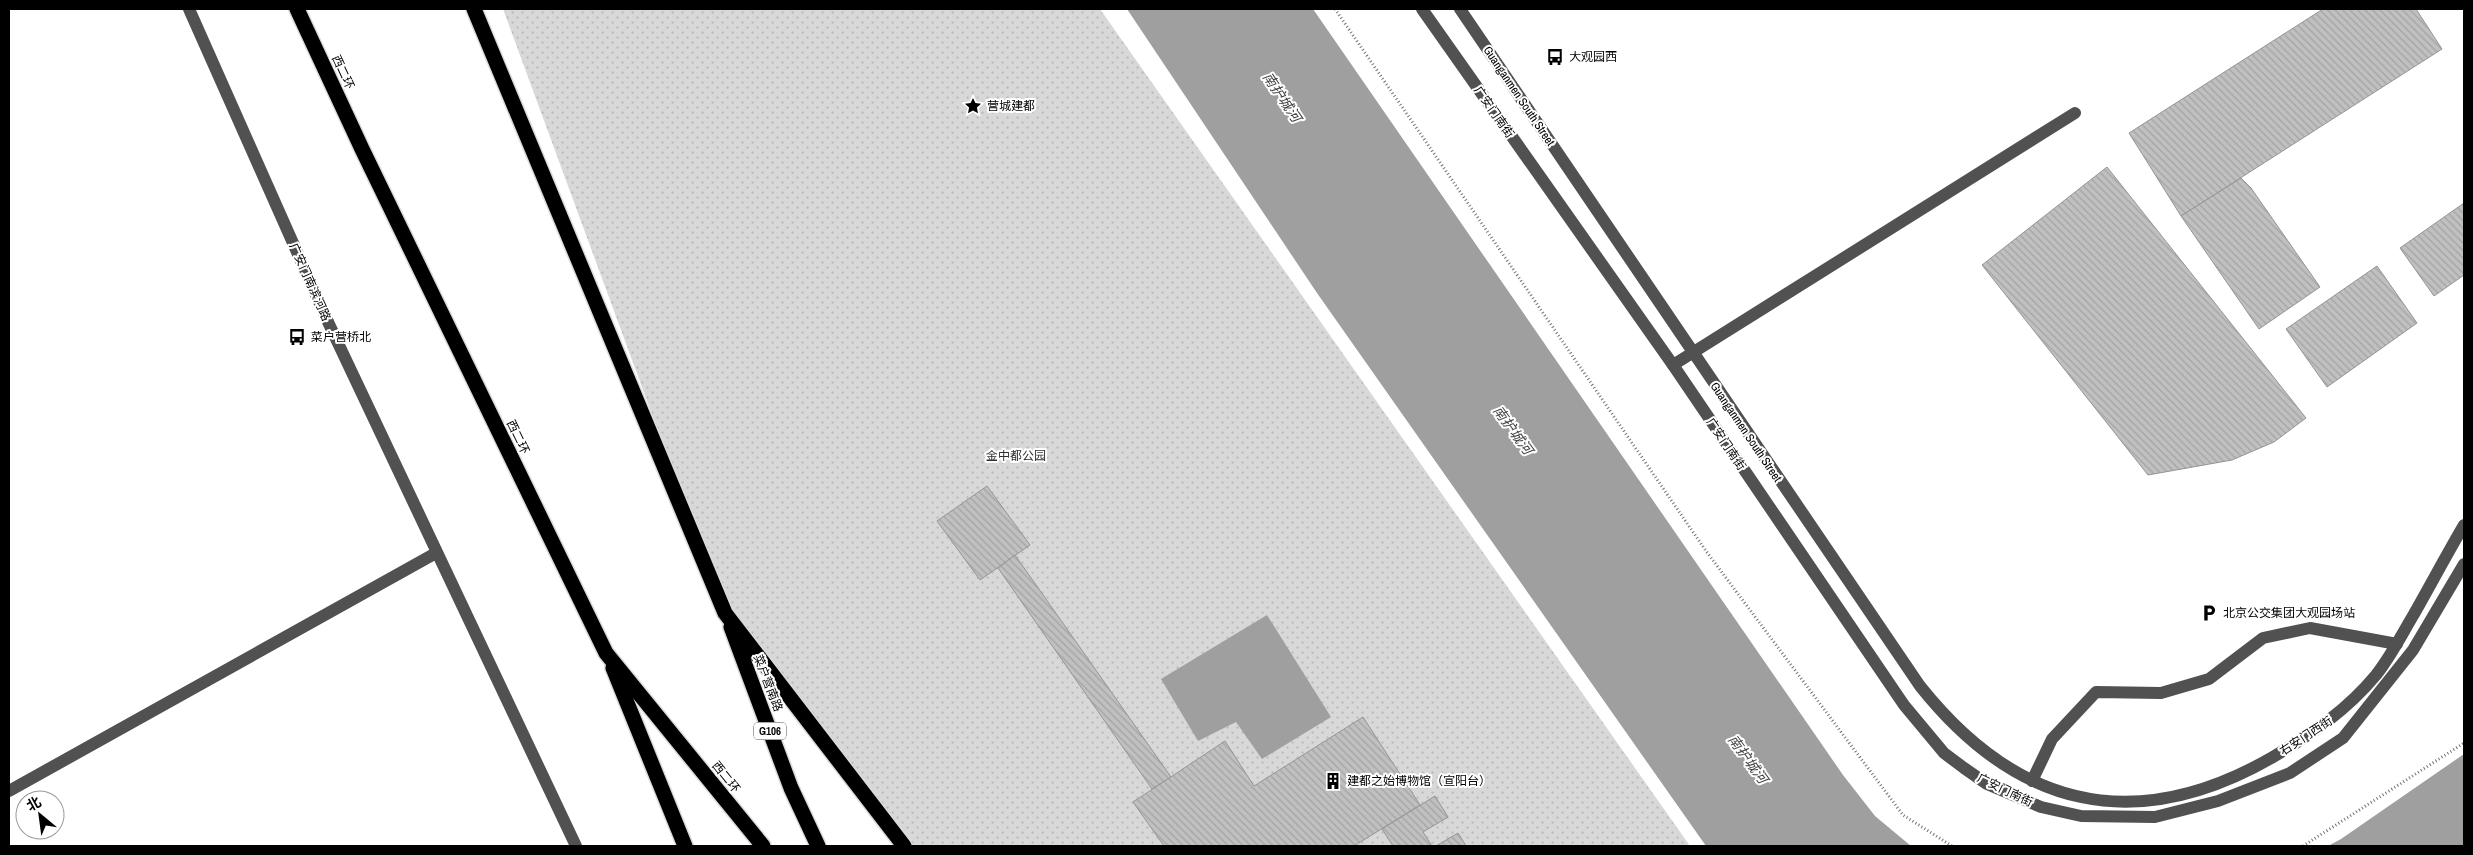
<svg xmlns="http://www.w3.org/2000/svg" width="2473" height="855" viewBox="0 0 2473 855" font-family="'Archivo Narrow','Noto Sans SC',sans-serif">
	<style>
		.park { fill: url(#park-dots) }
		.water { fill: #9f9f9f }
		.building { fill: url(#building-back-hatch); stroke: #959595 }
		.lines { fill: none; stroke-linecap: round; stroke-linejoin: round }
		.highway-casing { stroke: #dbdbdb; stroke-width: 18 }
		.path { stroke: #737373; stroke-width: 3; stroke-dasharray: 1 2.5; stroke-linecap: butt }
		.minor { stroke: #515151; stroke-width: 12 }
		.highway { stroke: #000; stroke-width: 15 }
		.labels { text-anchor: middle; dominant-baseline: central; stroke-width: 4; stroke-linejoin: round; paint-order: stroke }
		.shield { fill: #fff; stroke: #4c4c4c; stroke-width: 1 }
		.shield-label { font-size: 11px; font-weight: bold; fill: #000 }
		.poi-label { font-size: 12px; fill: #000; stroke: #fff; text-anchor: start }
		.street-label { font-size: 12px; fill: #000; stroke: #fff }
		.park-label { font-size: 12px; fill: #2f2f2f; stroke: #fff }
		.water-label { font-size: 14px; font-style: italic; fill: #404040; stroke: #fff }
	</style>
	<defs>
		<pattern id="park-dots" width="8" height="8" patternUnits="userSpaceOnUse" patternTransform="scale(1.25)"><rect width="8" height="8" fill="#d8d8d8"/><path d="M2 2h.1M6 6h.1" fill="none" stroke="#b8b8b8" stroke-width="1.8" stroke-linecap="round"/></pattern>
		<pattern id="building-back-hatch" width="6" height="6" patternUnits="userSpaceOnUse" patternTransform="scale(1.25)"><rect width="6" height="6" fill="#c0c0c0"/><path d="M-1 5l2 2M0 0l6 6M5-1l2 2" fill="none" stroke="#a3a3a3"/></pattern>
	</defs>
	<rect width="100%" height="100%" fill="#fff"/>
	<path class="park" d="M503,9H1100L1690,846H904L725,613Z"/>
	<g class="water">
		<path d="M1127,9H1313L1843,775L1875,816L1911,846H1706L1317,293Z"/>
		<path d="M1267,615L1331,717L1262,759L1236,722L1198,741L1161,679Z"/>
		<path d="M2464,754V846H2328L2341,839Z"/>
	</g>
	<g class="building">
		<path d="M2323,9H2416L2442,49L2181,216L2129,133Z"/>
		<path d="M2107,167L2306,418L2274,442L2232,460L2148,475L1982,265Z"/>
		<path d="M2241,178L2251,188L2320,287L2259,329L2181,216Z"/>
		<path d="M2464,203V275L2434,296L2400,248Z"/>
		<path d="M2377,266L2417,323L2327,387L2286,329Z"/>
		<path d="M987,486L1030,545L980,580L937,521Z"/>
		<path d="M1015,555L1171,777L1152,789L998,568Z"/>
		<path d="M1363,717L1420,805L1354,846H1164L1133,802L1225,741L1254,786Z"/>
		<path d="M1435,796L1448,817L1423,832L1432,846H1393L1382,829Z"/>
		<path d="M1458,833L1466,846H1436Z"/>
	</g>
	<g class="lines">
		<g class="highway-casing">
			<g id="highway">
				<path d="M297,9L362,149L606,653L763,846"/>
				<path d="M474,9L725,613L904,846"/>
				<path d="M731,627L791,788L818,846"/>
				<path d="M613,668L685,846"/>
			</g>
		</g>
		<g class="path">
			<path d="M1335,9L1706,551L1903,815L1952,846"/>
			<path d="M2303,846L2464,743"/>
		</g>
		<g class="minor">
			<path d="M189,9L329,324L576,846"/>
			<path d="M1422,9L1673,365L1904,705L1944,753L1964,768L1987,784L2041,807L2081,816L2155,817L2218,801L2290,773L2343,738L2413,650L2464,564"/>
			<path d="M1460,9L1920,686C2018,809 2136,836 2273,757C2312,734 2347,710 2376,675C2391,656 2402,634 2414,614C2431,584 2447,554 2464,525"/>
			<path d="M1673,365L2075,113"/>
			<path d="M2032,781L2052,739L2096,692L2161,693L2209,679L2263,638L2310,628L2397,644"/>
			<path d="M9,791L436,553"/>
		</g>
		<use href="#highway" class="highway"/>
	</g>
	<defs>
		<g id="bus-bare" transform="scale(1.35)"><path d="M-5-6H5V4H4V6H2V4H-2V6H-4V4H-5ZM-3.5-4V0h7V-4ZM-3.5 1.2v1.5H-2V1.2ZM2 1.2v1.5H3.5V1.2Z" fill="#000" stroke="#fff" stroke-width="2.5" paint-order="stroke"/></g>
		<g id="sight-bare" transform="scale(1.35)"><path d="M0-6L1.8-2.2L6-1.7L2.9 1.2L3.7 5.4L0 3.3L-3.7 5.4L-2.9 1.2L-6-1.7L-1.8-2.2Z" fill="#000" stroke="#fff" stroke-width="2.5" paint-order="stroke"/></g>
		<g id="parking-bare" transform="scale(1.35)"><path d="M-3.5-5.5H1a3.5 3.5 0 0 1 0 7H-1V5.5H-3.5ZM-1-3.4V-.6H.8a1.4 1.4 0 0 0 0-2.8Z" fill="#000" stroke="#fff" stroke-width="2.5" paint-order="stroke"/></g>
		<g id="building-bare" transform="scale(1.35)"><path d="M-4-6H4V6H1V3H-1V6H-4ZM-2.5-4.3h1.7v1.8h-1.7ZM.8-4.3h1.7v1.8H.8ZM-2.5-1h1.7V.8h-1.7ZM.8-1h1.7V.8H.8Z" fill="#000" stroke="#fff" stroke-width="2.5" paint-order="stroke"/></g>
	</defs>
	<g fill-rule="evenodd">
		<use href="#bus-bare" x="1555" y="57"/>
		<use href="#sight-bare" x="973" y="106"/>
		<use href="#bus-bare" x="297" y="337"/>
		<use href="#parking-bare" x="2209" y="613"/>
		<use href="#building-bare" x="1333" y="781"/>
	</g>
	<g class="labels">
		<rect class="shield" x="754" y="722.5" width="32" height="17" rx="4"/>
		<g class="shield-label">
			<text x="770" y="731">G106</text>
		</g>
		<g class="poi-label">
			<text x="1569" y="57">大观园西</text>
			<text x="987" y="106">营城建都</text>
			<text x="311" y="337">菜户营桥北</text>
			<text x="2223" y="613">北京公交集团大观园场站</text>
			<text x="1347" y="781">建都之始博物馆（宣阳台）</text>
		</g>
		<g class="street-label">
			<text transform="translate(343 72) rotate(65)">西二环</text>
			<text transform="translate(1519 96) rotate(56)">Guanganmen South Street</text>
			<text transform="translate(1494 112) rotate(55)">广安门南街</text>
			<text transform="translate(310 282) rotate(66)">广安门南滨河路</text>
			<text transform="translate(1746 432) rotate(56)">Guanganmen South Street</text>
			<text transform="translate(518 437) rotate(64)">西二环</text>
			<text transform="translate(1726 444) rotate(56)">广安门南街</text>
			<text transform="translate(768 683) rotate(69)">菜户营南路</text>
			<text transform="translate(2306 736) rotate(-33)">右安门西街</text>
			<text transform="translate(726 777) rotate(51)">西二环</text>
			<text transform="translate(2005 790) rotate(26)">广安门南街</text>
		</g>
		<g class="park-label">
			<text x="1016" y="456">金中都公园</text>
		</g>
		<g class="water-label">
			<text transform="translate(1282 97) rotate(56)">南护城河</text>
			<text transform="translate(1513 430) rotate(54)">南护城河</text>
			<text transform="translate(1748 759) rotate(54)">南护城河</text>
		</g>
	</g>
	<rect width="2473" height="855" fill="none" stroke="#000000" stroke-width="20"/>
	<g transform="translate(40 815) rotate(331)"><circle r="24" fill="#ffffff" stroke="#999999"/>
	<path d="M0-4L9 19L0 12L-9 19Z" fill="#000000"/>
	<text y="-8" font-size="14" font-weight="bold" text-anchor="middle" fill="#000000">北</text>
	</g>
</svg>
